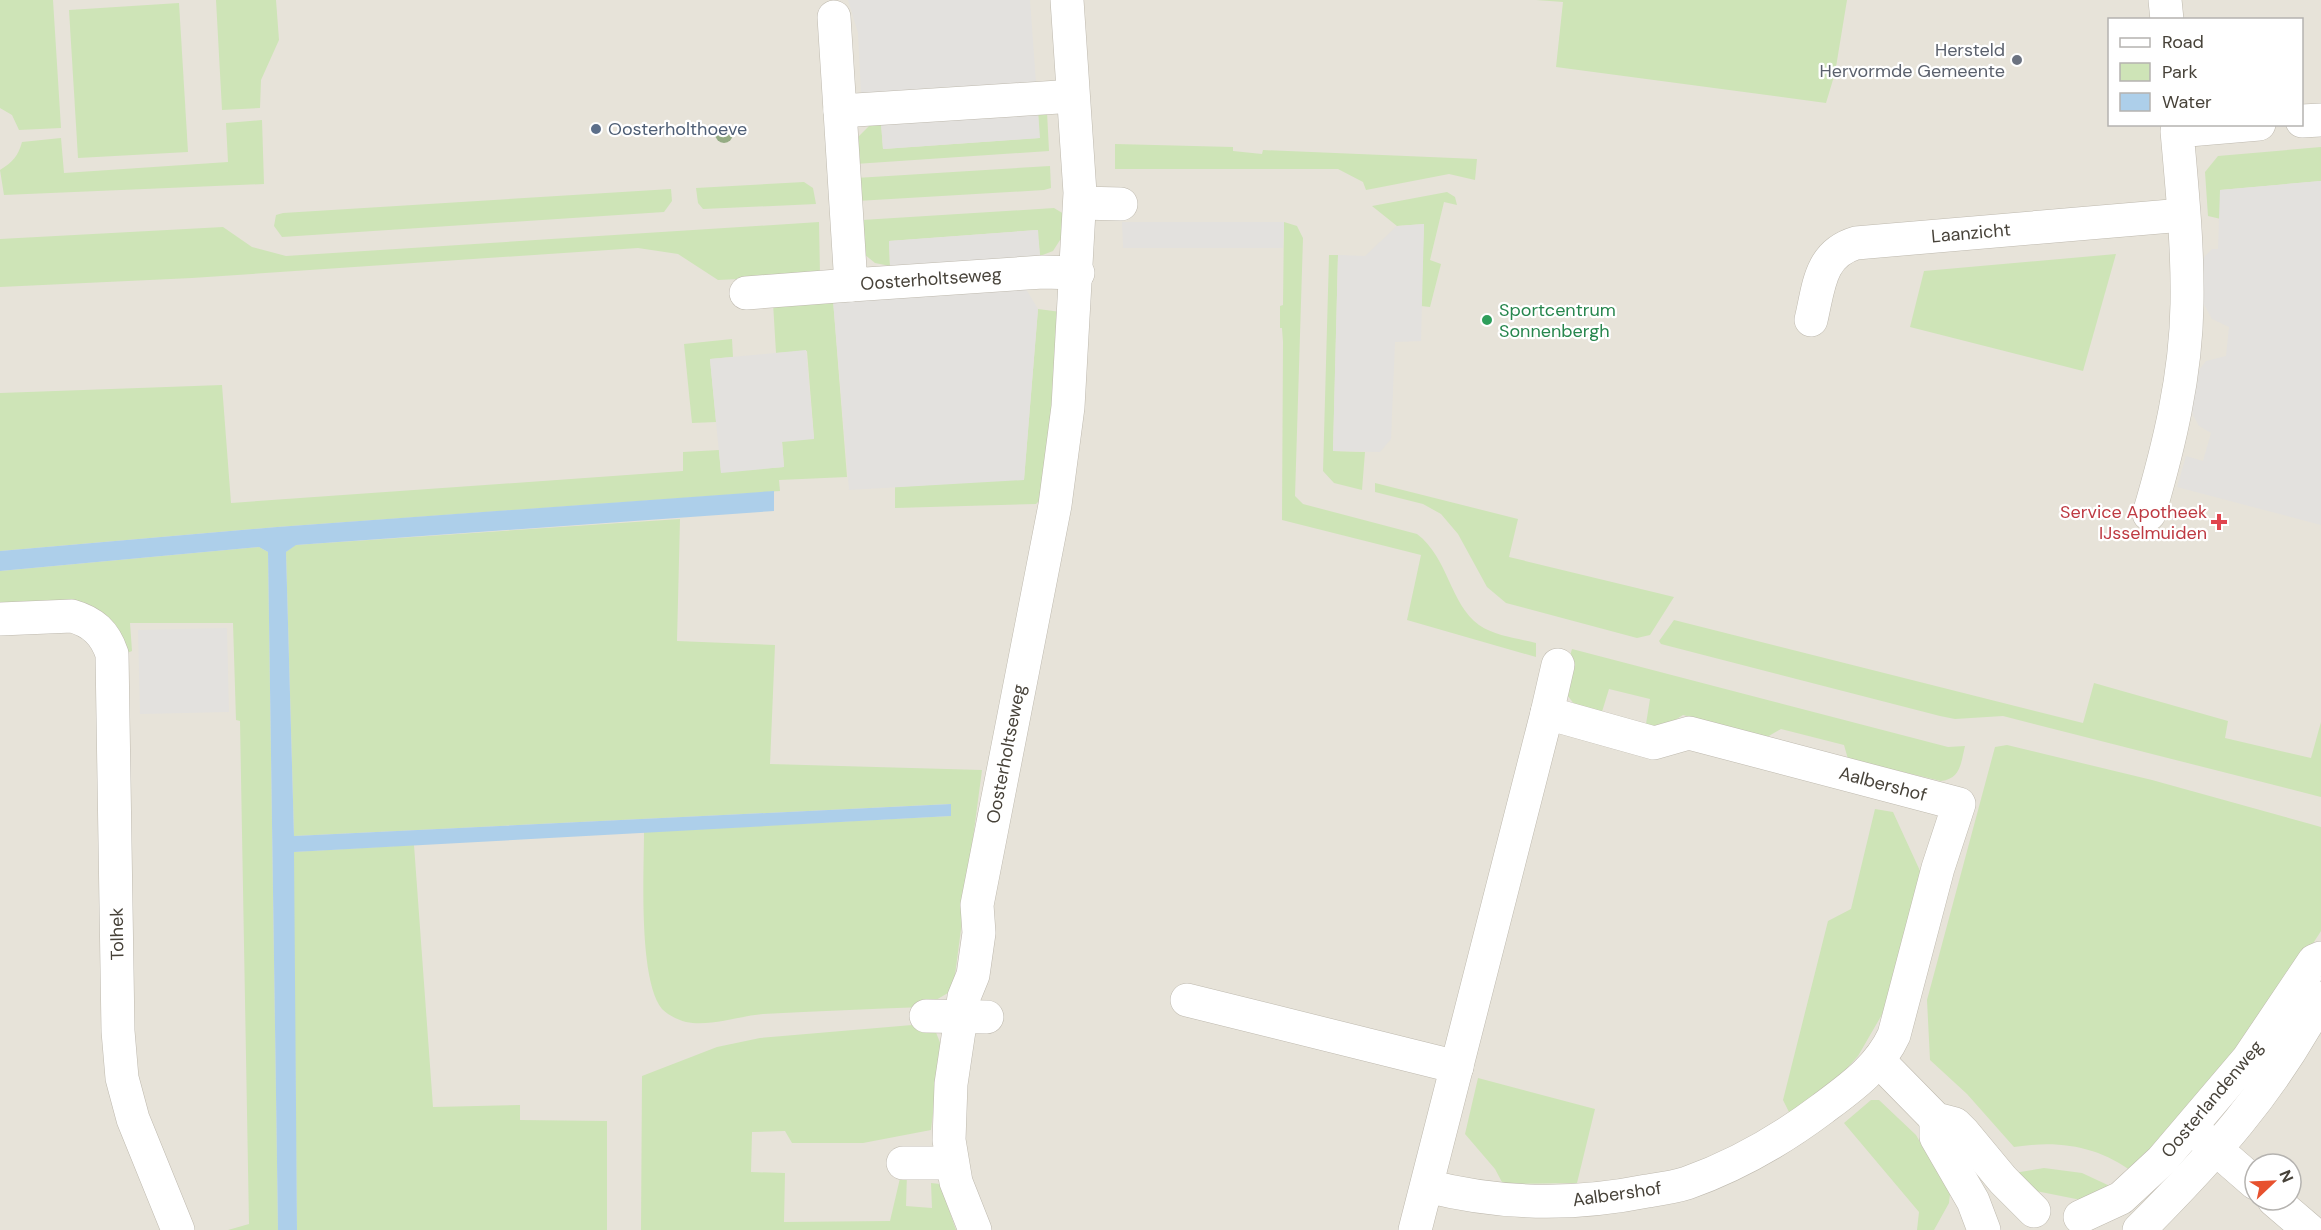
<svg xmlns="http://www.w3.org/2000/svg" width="2321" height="1230" viewBox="0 0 2321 1230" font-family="'DM Sans',sans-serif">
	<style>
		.residential { fill: #e7e3d9; fill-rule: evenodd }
		.green { fill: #cee4b7 }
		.parking { fill: #e3e1de }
		.water { fill: #adcfea }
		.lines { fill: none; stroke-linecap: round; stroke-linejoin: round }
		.minor-casing { stroke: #beb9ae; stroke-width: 34 }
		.minor { stroke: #fff; stroke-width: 33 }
		.tree { fill: #95ac84 }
		.worship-dot { fill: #6b7280; stroke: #fff; stroke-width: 2 }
		.service-dot { fill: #5c6f8a; stroke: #fff; stroke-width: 2 }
		.leisure-dot { fill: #2e9e5b; stroke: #fff; stroke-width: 2 }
		.health-dot { fill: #e0444e; stroke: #fff; stroke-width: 2 }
		.labels { text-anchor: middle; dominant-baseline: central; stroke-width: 4.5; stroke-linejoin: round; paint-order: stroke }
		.worship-label { font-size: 18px; fill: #5b616d; stroke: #fff; text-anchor: end }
		.service-label { font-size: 18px; fill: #4e5e75; stroke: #fff; text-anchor: start }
		.street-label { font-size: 18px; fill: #474239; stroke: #fff }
		.leisure-label { font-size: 18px; fill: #27864d; stroke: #fff; text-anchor: start }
		.health-label { font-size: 18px; fill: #be3a42; stroke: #fff; text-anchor: end }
	</style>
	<rect width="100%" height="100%" fill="#f4f1ea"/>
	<path class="residential" d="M0,0H2321V1230H0ZM2110,20H2302V124H2110ZM2255,1164H2291V1200H2255Z"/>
	<g class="green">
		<path d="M0,0H53L61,128L19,130L12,115L0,108Z"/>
		<path d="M216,0H276L279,40L261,80L260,108L222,110Z"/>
		<path d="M1536,0H1847L1835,73L1826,103L1556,67L1563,2Z"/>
		<path d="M179,3L188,152L78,158L69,10Z"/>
		<path d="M1047,112L1049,151L855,164L856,139L869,126L881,123L883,149L1039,138L1038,113Z"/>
		<path d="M262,120L264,184L4,195L0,170C13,162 18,156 22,142L61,138L64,173L228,162L226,123Z"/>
		<path d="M1115,144L1233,147V151L1262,154L1263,150L1477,159L1475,180L1449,174L1366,190L1363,182L1338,169H1115Z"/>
		<path d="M2321,147V181L2220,190L2221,219L2208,216L2205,172L2218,156Z"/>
		<path d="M1050,166L1051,188L1044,190L857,201L856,178Z"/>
		<path d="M804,182L813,188L816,204L703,209L698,203L696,188Z"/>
		<path d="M671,189L672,201L664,212L282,237L274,226L276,215L283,213Z"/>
		<path d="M1447,192L1455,197L1457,205L1444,202L1430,260L1441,264L1430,307L1421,306L1424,224L1397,226L1372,206Z"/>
		<path d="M1054,208L1064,214V240H1060L1053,251L1040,256L1037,230L889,241L890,266L875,263L864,254L862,220Z"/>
		<path d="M819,222L820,275L718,280L678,254L638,248L192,278L0,287V239L223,227L252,247L286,256Z"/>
		<path d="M1284,222L1297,226L1303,238L1295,496L1303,504L1417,534C1448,557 1450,604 1479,625C1495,636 1517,638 1536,643V657L1407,620L1421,555L1282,520L1283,342L1282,328H1280V306L1283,305Z"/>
		<path d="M2116,254L2083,371L1910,327L1924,271Z"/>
		<path d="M1329,255H1338L1333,451L1365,452L1362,490L1334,483L1323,471Z"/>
		<path d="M833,300L847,477L779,480L780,491L277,527L0,551V393L222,385L231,503L683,471V452L719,450L721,472L784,467L782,441L814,438L807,351L776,353L773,303Z"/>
		<path d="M1038,309L1061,312L1056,393L1040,500L1036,504L895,508V487L1024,479Z"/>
		<path d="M732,339L733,357L710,359L716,422L692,423L684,344Z"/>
		<path d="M1375,483L1518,519L1509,557L1674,597L1650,635L1637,638L1506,603L1487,587L1458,534L1441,514L1423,504L1375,492Z"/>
		<path d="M680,519L677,641L775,645L770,764L982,770L953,990L924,1007C870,1009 817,1011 763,1014C739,1016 710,1027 686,1022C678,1020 668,1015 662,1009C638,980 644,871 644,832L951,816L950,804L294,836L286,552L295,545Z"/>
		<path d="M259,547L268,552L278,1230H228L249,1224L240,721L236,720L233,623H130L132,651L125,654L121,639L0,606V571Z"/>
		<path d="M1674,620L2083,723L2094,683L2228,721L2225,738L2311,758L2321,722V797L2003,716L1955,719L1940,716L1661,644L1659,641Z"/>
		<path d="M1572,649L1948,747L1965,746C1961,762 1961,779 1941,781L1848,759L1844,745L1781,729L1767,737L1683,715L1661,729L1646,724L1650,699L1609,689L1601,715L1579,710L1567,695L1568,663Z"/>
		<path d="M2007,745L2152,780L2321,827V931L2268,1014L2134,1173C2098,1146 2059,1140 2014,1147L1967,1094L1930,1060L1927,1000L1995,747Z"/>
		<path d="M1875,809L1893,812L1921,873L1884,1011L1858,1056L1838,1078L1790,1114L1783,1100L1828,921L1851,909Z"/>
		<path d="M414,845L433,1107L520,1105V1120L607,1121V1230H297L293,852Z"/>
		<path d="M924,1024L935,1030L941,1045L931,1130L863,1143H792L785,1131L752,1132L751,1172L785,1173L784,1222L890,1221L901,1174L907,1173L906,1206L932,1208L931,1183L940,1184L956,1230H641L642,1076L717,1047L760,1038Z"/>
		<path d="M1478,1078L1595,1109L1577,1183L1503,1184L1495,1169L1465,1134Z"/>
		<path d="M1871,1100H1879L1916,1135L1950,1194L1949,1203L1934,1230H1917L1919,1212L1844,1123Z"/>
		<path d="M2044,1168L2082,1173L2112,1187L2086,1200L2076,1199L2036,1191L2014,1173Z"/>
	</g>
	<g class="parking">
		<path d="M848,0H1030L1040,138L883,149L881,123L861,94L858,33Z"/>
		<path d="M2321,181V525L2177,487L2186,456L2203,461L2211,433L2199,426L2193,415L2191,405L2198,371L2206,361L2226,356L2229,327L2212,319L2201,299V265L2205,256L2212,249H2218L2220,190Z"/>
		<path d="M1122,222H1284L1283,248H1123Z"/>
		<path d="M1424,224L1421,341L1395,342L1391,439L1380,452L1333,451L1338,255L1365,256L1397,226Z"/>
		<path d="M1038,230L1040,256L890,266L889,241Z"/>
		<path d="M1026,289L1038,309L1024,480L849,490L833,300Z"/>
		<path d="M806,350L814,439L782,442L784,467L721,473L710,359Z"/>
		<path d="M227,628L229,712L140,714L138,630Z"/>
	</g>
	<path class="water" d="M774,491V511L296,545L286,552L294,836L951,804V816L294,852L297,1230H278L268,552L259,547L0,571V551L277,527Z"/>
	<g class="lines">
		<g class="minor-casing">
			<g id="minor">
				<path d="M2165,0L2167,20"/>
				<path d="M834,17L840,111"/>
				<path d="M1059,97L840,111L851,285L1043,272L1078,273"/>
				<path d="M2302,121L2321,120"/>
				<path d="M1080,203L1121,204"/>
				<path d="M746,293L851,285"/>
				<path d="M1811,320C1819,287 1819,254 1856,243L2183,215"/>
				<path d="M2149,514C2169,446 2186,376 2187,304C2188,246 2182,188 2177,131L2259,124"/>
				<path d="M0,619L72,616C93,622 105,633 112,654L118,1031L122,1078L133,1119L178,1230"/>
				<path d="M1547,713L1558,665"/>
				<path d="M1187,1000L1457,1067"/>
				<path d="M926,1016L987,1017"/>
				<path d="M1879,1061L1936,1119L1955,1124L1964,1133L2003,1180L2034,1211"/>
				<path d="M1936,1119V1137L1973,1201L1984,1230"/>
				<path d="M2202,1137L2255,1183"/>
				<path d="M903,1163H952"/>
				<path d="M2274,1200L2309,1230"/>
				<path d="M2080,1217L2121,1198L2162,1160L2248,1059L2314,961L2321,958"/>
				<path d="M975,1230L956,1182L949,1140L951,1084L964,997L973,975L979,933L977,905L1055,505L1068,407L1080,193L1067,0"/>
				<path d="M1415,1230L1547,713L1654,743L1689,733L1959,804L1938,868L1894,1035C1879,1068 1850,1088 1822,1109C1782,1139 1735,1166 1687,1183C1675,1187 1660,1189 1647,1191C1573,1206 1501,1205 1427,1186"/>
				<path d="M2139,1230C2213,1156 2272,1091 2321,998"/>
			</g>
		</g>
		<use href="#minor" class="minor"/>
	</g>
	<circle class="tree" cx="724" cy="134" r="9"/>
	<circle class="worship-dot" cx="2017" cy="60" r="6"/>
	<circle class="service-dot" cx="596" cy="129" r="6"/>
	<circle class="leisure-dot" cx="1487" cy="320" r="6"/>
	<path class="health-dot" d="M2216 513h6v6h6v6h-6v6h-6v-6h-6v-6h6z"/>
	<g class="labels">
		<g class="worship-label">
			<text x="2005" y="50">Hersteld<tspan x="2005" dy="21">Hervormde Gemeente</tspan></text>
		</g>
		<g class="service-label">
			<text x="608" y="129">Oosterholthoeve</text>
		</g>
		<g class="street-label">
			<text transform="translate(1971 233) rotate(-5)">Laanzicht</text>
			<text transform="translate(931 279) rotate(-4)">Oosterholtseweg</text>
			<text transform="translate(1006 754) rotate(-79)">Oosterholtseweg</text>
			<text transform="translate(1883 784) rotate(15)">Aalbershof</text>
			<text transform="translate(117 934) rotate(-91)">Tolhek</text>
			<text transform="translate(2212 1099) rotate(-50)">Oosterlandenweg</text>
			<text transform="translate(1617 1194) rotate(-8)">Aalbershof</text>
		</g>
		<g class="leisure-label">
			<text x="1499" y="310">Sportcentrum<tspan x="1499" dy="21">Sonnenbergh</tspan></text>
		</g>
		<g class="health-label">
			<text x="2207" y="512">Service Apotheek<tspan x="2207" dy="21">IJsselmuiden</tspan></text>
		</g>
	</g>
	<rect x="2108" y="18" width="195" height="108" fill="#ffffff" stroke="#b5b3b0" stroke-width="1.5"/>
	<rect x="2120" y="38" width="30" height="9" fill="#ffffff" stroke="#b5b3b0" stroke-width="1.5"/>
	<text x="2162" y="48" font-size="18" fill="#474239">Road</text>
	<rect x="2120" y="63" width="30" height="18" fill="#cee4b7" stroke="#b5b3b0" stroke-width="1.5"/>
	<text x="2162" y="78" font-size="18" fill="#474239">Park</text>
	<rect x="2120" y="93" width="30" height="18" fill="#adcfea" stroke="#b5b3b0" stroke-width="1.5"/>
	<text x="2162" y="108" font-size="18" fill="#474239">Water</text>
	<g transform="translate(2273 1182) rotate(67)"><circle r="28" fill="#ffffff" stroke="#b5b3b0" stroke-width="1.5"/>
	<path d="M0-4.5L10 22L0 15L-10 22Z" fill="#e7512e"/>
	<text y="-9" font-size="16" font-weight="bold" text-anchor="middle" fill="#474239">N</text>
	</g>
</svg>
